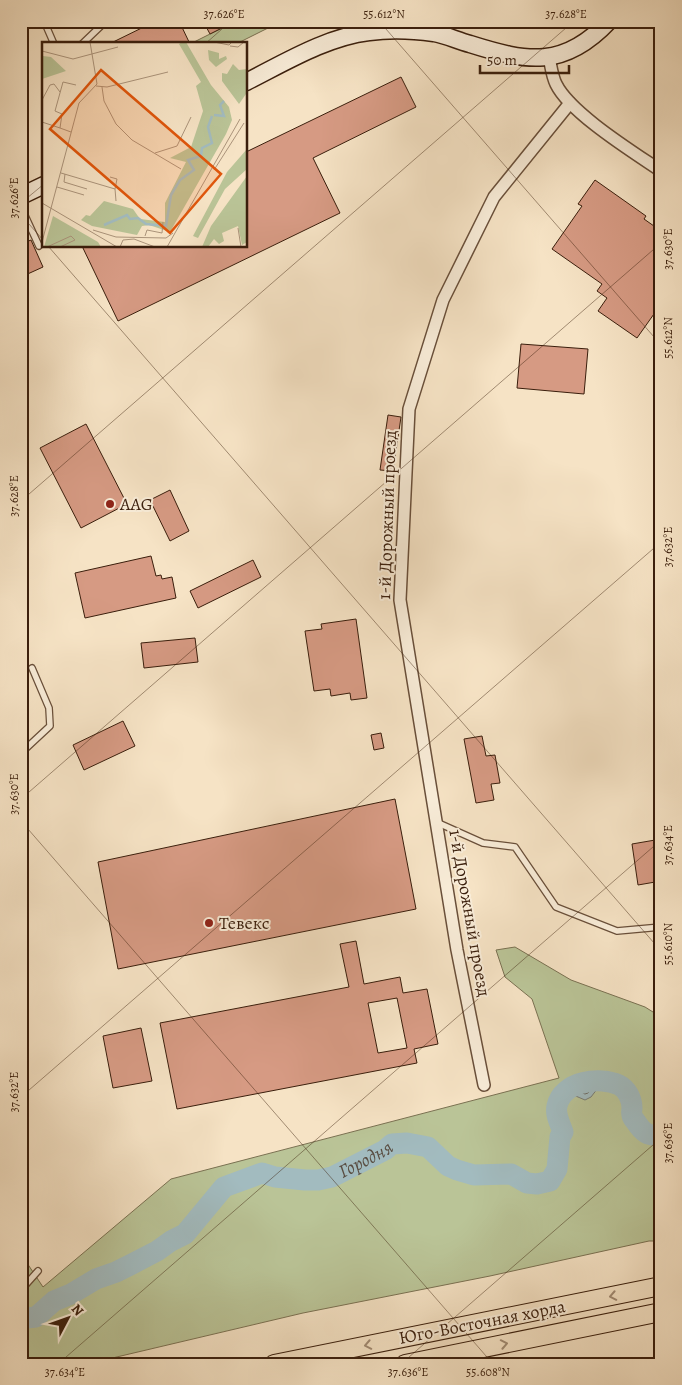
<svg xmlns="http://www.w3.org/2000/svg" width="682" height="1385" viewBox="0 0 682 1385" font-family="Alegreya,serif">
	<style>
		.green { fill: #bac497; stroke: #7a7152 }
		.water { fill: #a2bbbf; stroke: #787c77 }
		.lines { fill: none; stroke-linecap: round; stroke-linejoin: round }
		.shore { stroke: #6e6c66; stroke-width: 1 }
		.river { stroke: #a2bbbf; stroke-width: 21 }
		.building { fill: #d69a83; stroke: #3a1e0c; fill-rule: evenodd }
		.service-casing { stroke: #694f3a; stroke-width: 8 }
		.minor-casing { stroke: #694f3a; stroke-width: 14 }
		.secondary-casing { stroke: #3a1e0c; stroke-width: 19 }
		.primary-casing { stroke: #3a1e0c; stroke-width: 20 }
		.service { stroke: #f9edd9; stroke-width: 5.5 }
		.minor { stroke: #f9edd9; stroke-width: 11 }
		.secondary { stroke: #f9edd9; stroke-width: 16 }
		.primary { stroke: #f6e3c5; stroke-width: 18 }
		.oneway { stroke: #a18a72 }
		.ticks { fill: none; stroke: #3a1e0c; stroke-width: 1; stroke-opacity: 0.45 }
		.poi-dot { fill: #8f2418; stroke: #f9edd9; stroke-width: 2 }
		.labels { text-anchor: middle; dominant-baseline: central; stroke-width: 4; stroke-linejoin: round; paint-order: stroke }
		.poi-label { font-size: 18px; fill: #3a1e0c; stroke: #f9edd9; text-anchor: start }
		.street-label { font-size: 18px; fill: #3a1e0c; stroke: #f9edd9 }
		.water-label { font-size: 19px; font-style: italic; fill: #594d42; stroke: #f9edd9 }
		.inset-river { fill: none; stroke: #a2bbbf; stroke-width: 2.5 }
		.inset-road { fill: none; stroke: #ab947b; stroke-width: 1 }
		.view { fill: #df560c; fill-opacity: 0.15; stroke: #df560c; stroke-width: 2.5 }
		.inset-edge { fill: none; stroke: #3a1e0c; stroke-width: 2.5 }
		.neatline { fill: none; stroke: #3a1e0c; stroke-width: 2 }
		.ticks-label { font-size: 12px; text-anchor: middle; fill: #3a1e0c }
	</style>
	<rect width="100%" height="100%" fill="#f6e3c5"/>
	<filter id="stains"><feTurbulence type="fractalNoise" baseFrequency=".004" numOctaves="4"/><feColorMatrix values="0 0 0 0 .2 0 0 0 0 .09 0 0 0 0 .02 0 0 0 .5 -.17"/></filter>
	<radialGradient id="worn" r=".72"><stop offset=".6" stop-color="#630" stop-opacity="0"/><stop offset="1" stop-color="#630" stop-opacity=".3"/></radialGradient>
	<g class="green">
		<path d="M236,21H282L236,44H190Z"/>
		<path d="M515,947L571,980L645,1007L661,1017V1241H649L490,1276L303,1313L87,1364H21V1254L43,1287L171,1179L559,1078L532,999L505,977L496,950Z"/>
	</g>
	<path class="water" d="M584,1074L597,1075L601,1084L591,1097L585,1100L571,1094C571,1083 571,1077 584,1074Z"/>
	<g class="lines">
		<path class="shore" d="M584,1079L593,1080L595,1083L588,1093L585,1094L577,1091C575,1084 577,1081 584,1079Z"/>
		<path class="river" id="s1" d="M21,1315L27,1318L36,1317L54,1301L71,1294L96,1279L116,1272L132,1264L157,1251L171,1241L185,1234L224,1187L262,1173L275,1177L305,1180H318L332,1177L385,1150L392,1144L407,1143L428,1147L448,1166L457,1170L474,1175L511,1174L527,1183L537,1184L550,1181L557,1169L560,1137L563,1132C560,1123 555,1115 557,1106C562,1081 600,1076 619,1085C627,1089 632,1099 632,1108C632,1110 631,1113 632,1115C632,1118 635,1120 636,1122C642,1131 648,1138 661,1134"/>
	</g>
	<g class="building">
		<path d="M156,21H179L190,44H109Z"/>
		<path d="M203,21H236L210,34Z"/>
		<path d="M401,77L416,107L313,158L340,213L118,321L82,246H246V152Z"/>
		<path d="M595,180L646,216L644,219L661,231V304L637,338L598,311L607,298L597,291L602,284L552,249L582,206L578,204Z"/>
		<path d="M31,240L43,267L21,277V244Z"/>
		<path d="M521,344L588,349L584,394L517,388Z"/>
		<path d="M388,415L401,417L393,471L380,470Z"/>
		<path d="M86,424L127,504L81,528L40,448Z"/>
		<path d="M170,490L189,531L170,541L150,500Z"/>
		<path d="M151,556L156,576L161,575L162,579L172,577L176,598L85,618L75,573Z"/>
		<path d="M253,560L261,577L198,608L190,591Z"/>
		<path d="M356,619L367,698L351,700L350,693L331,696L330,689L314,691L305,631L322,629L321,624Z"/>
		<path d="M195,638L198,662L144,668L141,643Z"/>
		<path d="M123,721L135,746L84,770L73,745Z"/>
		<path d="M381,733L384,748L374,750L371,735Z"/>
		<path d="M482,736L486,756L495,755L500,783L491,784L494,800L476,803L464,739Z"/>
		<path d="M395,799L416,909L118,969L98,862Z"/>
		<path d="M661,839V881L638,885L632,844Z"/>
		<path d="M356,941L364,984L400,977L403,993L427,989L438,1044L414,1049L417,1063L177,1109L160,1023L349,987L340,944ZM397,998L407,1048L378,1053L368,1003Z"/>
		<path d="M141,1028L152,1081L113,1088L103,1036Z"/>
	</g>
	<g class="lines">
		<g class="service-casing">
			<g id="service">
				<path d="M44,21L54,44"/>
				<path d="M82,44L104,23L108,21"/>
				<path d="M21,207L39,246"/>
				<path d="M21,753L50,726L49,708L32,668"/>
				<path d="M436,822L483,843L515,847L556,907L617,931L661,927"/>
				<path d="M21,1290L38,1271"/>
			</g>
		</g>
		<g class="minor-casing">
			<g id="minor">
				<path d="M549,57C551,66 552,76 556,84C570,113 633,152 661,171"/>
				<path d="M484,1085L457,950L400,600L409,409L443,300L494,197L570,103"/>
			</g>
		</g>
		<g class="secondary-casing">
			<g id="secondary">
				<path d="M246,82C284,63 326,37 369,32C390,29 413,30 434,33C446,35 458,41 470,44C527,62 564,69 609,21"/>
				<path d="M21,196L44,185"/>
			</g>
		</g>
		<g class="primary-casing">
			<g id="primary">
				<path d="M274,1364L661,1286"/>
				<path d="M405,1364L661,1312"/>
			</g>
		</g>
		<use href="#service" class="service"/>
		<use href="#minor" class="minor"/>
		<use href="#secondary" class="secondary"/>
		<use href="#primary" class="primary"/>
	</g>
	<defs><path id="oneway-chevron" d="M-2-3.5L2.5 0L-2 3.5" fill="none" stroke-width="1.6" stroke-linecap="round" stroke-linejoin="round" transform="scale(1.25)"/></defs>
	<g class="oneway">
		<use href="#oneway-chevron" transform="translate(613 1296) rotate(169)"/>
		<use href="#oneway-chevron" transform="translate(504 1344) rotate(-11)"/>
		<use href="#oneway-chevron" transform="translate(368 1345) rotate(169)"/>
	</g>
	<path class="ticks" d="M379,21L661,345M205,44L231,21M21,203L44,184M21,215L44,241M48,246L661,951M21,501L574,21M21,799L661,243M21,821L493,1364M21,1097L661,542M58,1364L661,840M401,1364L661,1138"/>
	<g class="poi-dot">
		<circle cx="110" cy="504" r="5"/>
		<circle cx="209" cy="923" r="5"/>
	</g>
	<g class="labels">
		<g class="poi-label">
			<text x="120" y="504">AAG</text>
			<text x="219" y="923">Тевекс</text>
		</g>
		<g class="street-label">
			<text transform="translate(387 515) rotate(-88)">1-й Дорожный проезд</text>
			<text transform="translate(470 913) rotate(80)">1-й Дорожный проезд</text>
			<text transform="translate(482 1322) rotate(-11)">Юго-Восточная хорда</text>
		</g>
		<g class="water-label">
			<text stroke="none"><textPath href="#s1" startOffset="398">Городня</textPath></text>
		</g>
	</g>
	<g transform="translate(42 42)">
		<rect width="205" height="205" fill="#f6e3c5"/>
		<path d="M140,0H144L169,43L187,65L190,78L184,92L128,190L107,183L100,184L95,193L50,184L39,178L44,173L48,174L62,159L91,167L98,177L123,180V161L144,120L128,116L149,105L161,69L154,44L159,40L137,2ZM166,8L177,11V17L184,14L185,17L174,25L167,18ZM1,14L9,15L24,29L0,37ZM191,22L197,28L205,27L204,52L197,62L180,39V31L185,32ZM205,107V127L183,147L156,196L151,194L185,130ZM205,134V200L200,203L196,184L180,191L182,199L177,202L172,197L166,205H160L169,184ZM11,174L56,200L59,205H2Z" fill="#bac497"/>
		<path class="inset-river" d="M172,73L182,74L178,63L182,59M62,183L85,173L88,177L96,176L104,182L124,184L129,153L138,138L152,128L146,118L159,114L160,106L170,101L166,85L170,74"/>
		<path class="inset-road" d="M172,0L187,3L190,0M188,4L196,5L202,0M0,9L31,17L76,5M54,44L65,45L126,30M60,45L62,59L74,82L90,98L139,127M0,58L8,43L12,42L18,50M0,80L18,86M29,90L18,86L20,72L13,69L21,40L34,43M113,111L135,104L149,75M172,128L202,81M19,131L73,147L74,159M23,132L22,140L45,147M68,135L75,137L73,147M15,145L42,153M0,161L75,205M196,186L199,205M51,188L74,195L124,196L131,191M103,194L105,188L120,191L121,180M0,200L37,61L55,42L48,0M5,205L29,194L33,198L18,205M78,205L81,198L92,197L113,205M125,205L198,77"/>
		<path class="view" d="M59,28L179,132L128,191L8,87Z"/>
		<rect width="205" height="205" class="inset-edge"/>
	</g>
	<rect width="682" height="1385" fill="none" stroke="#f6e3c5" stroke-width="55"/>
	<g transform="translate(68 1318) rotate(49)" stroke="#f9edd9" stroke-width="4" paint-order="stroke">
	<path d="M0-4L9 19L0 12L-9 19Z" fill="#3a1e0c"/>
	<text y="-8" font-size="14" font-weight="bold" text-anchor="middle" fill="#3a1e0c">N</text>
	</g>
	<path d="M480 65v8h89v-8" fill="none" stroke="#3a1e0c" stroke-width="2.5"/>
	<text x="487" y="65" font-size="15" fill="#3a1e0c" stroke="#f9edd9" stroke-width="4" paint-order="stroke">50 m</text>
	<rect x="28" y="28" width="626" height="1330" class="neatline"/>
	<g class="ticks-label">
		<text x="224" y="18">37.626°E</text>
		<text x="384" y="18">55.612°N</text>
		<text x="566" y="18">37.628°E</text>
		<text transform="translate(14 198) rotate(-90)" y="4">37.626°E</text>
		<text transform="translate(668 249) rotate(-90)" y="4">37.630°E</text>
		<text transform="translate(668 338) rotate(-90)" y="4">55.612°N</text>
		<text transform="translate(14 496) rotate(-90)" y="4">37.628°E</text>
		<text transform="translate(668 547) rotate(-90)" y="4">37.632°E</text>
		<text transform="translate(14 794) rotate(-90)" y="4">37.630°E</text>
		<text transform="translate(668 845) rotate(-90)" y="4">37.634°E</text>
		<text transform="translate(668 944) rotate(-90)" y="4">55.610°N</text>
		<text transform="translate(14 1092) rotate(-90)" y="4">37.632°E</text>
		<text transform="translate(668 1143) rotate(-90)" y="4">37.636°E</text>
		<text x="65" y="1376">37.634°E</text>
		<text x="408" y="1376">37.636°E</text>
		<text x="488" y="1376">55.608°N</text>
	</g>
	<rect width="100%" height="100%" filter="url(#stains)"/>
	<rect width="100%" height="100%" fill="url(#worn)"/>
</svg>
